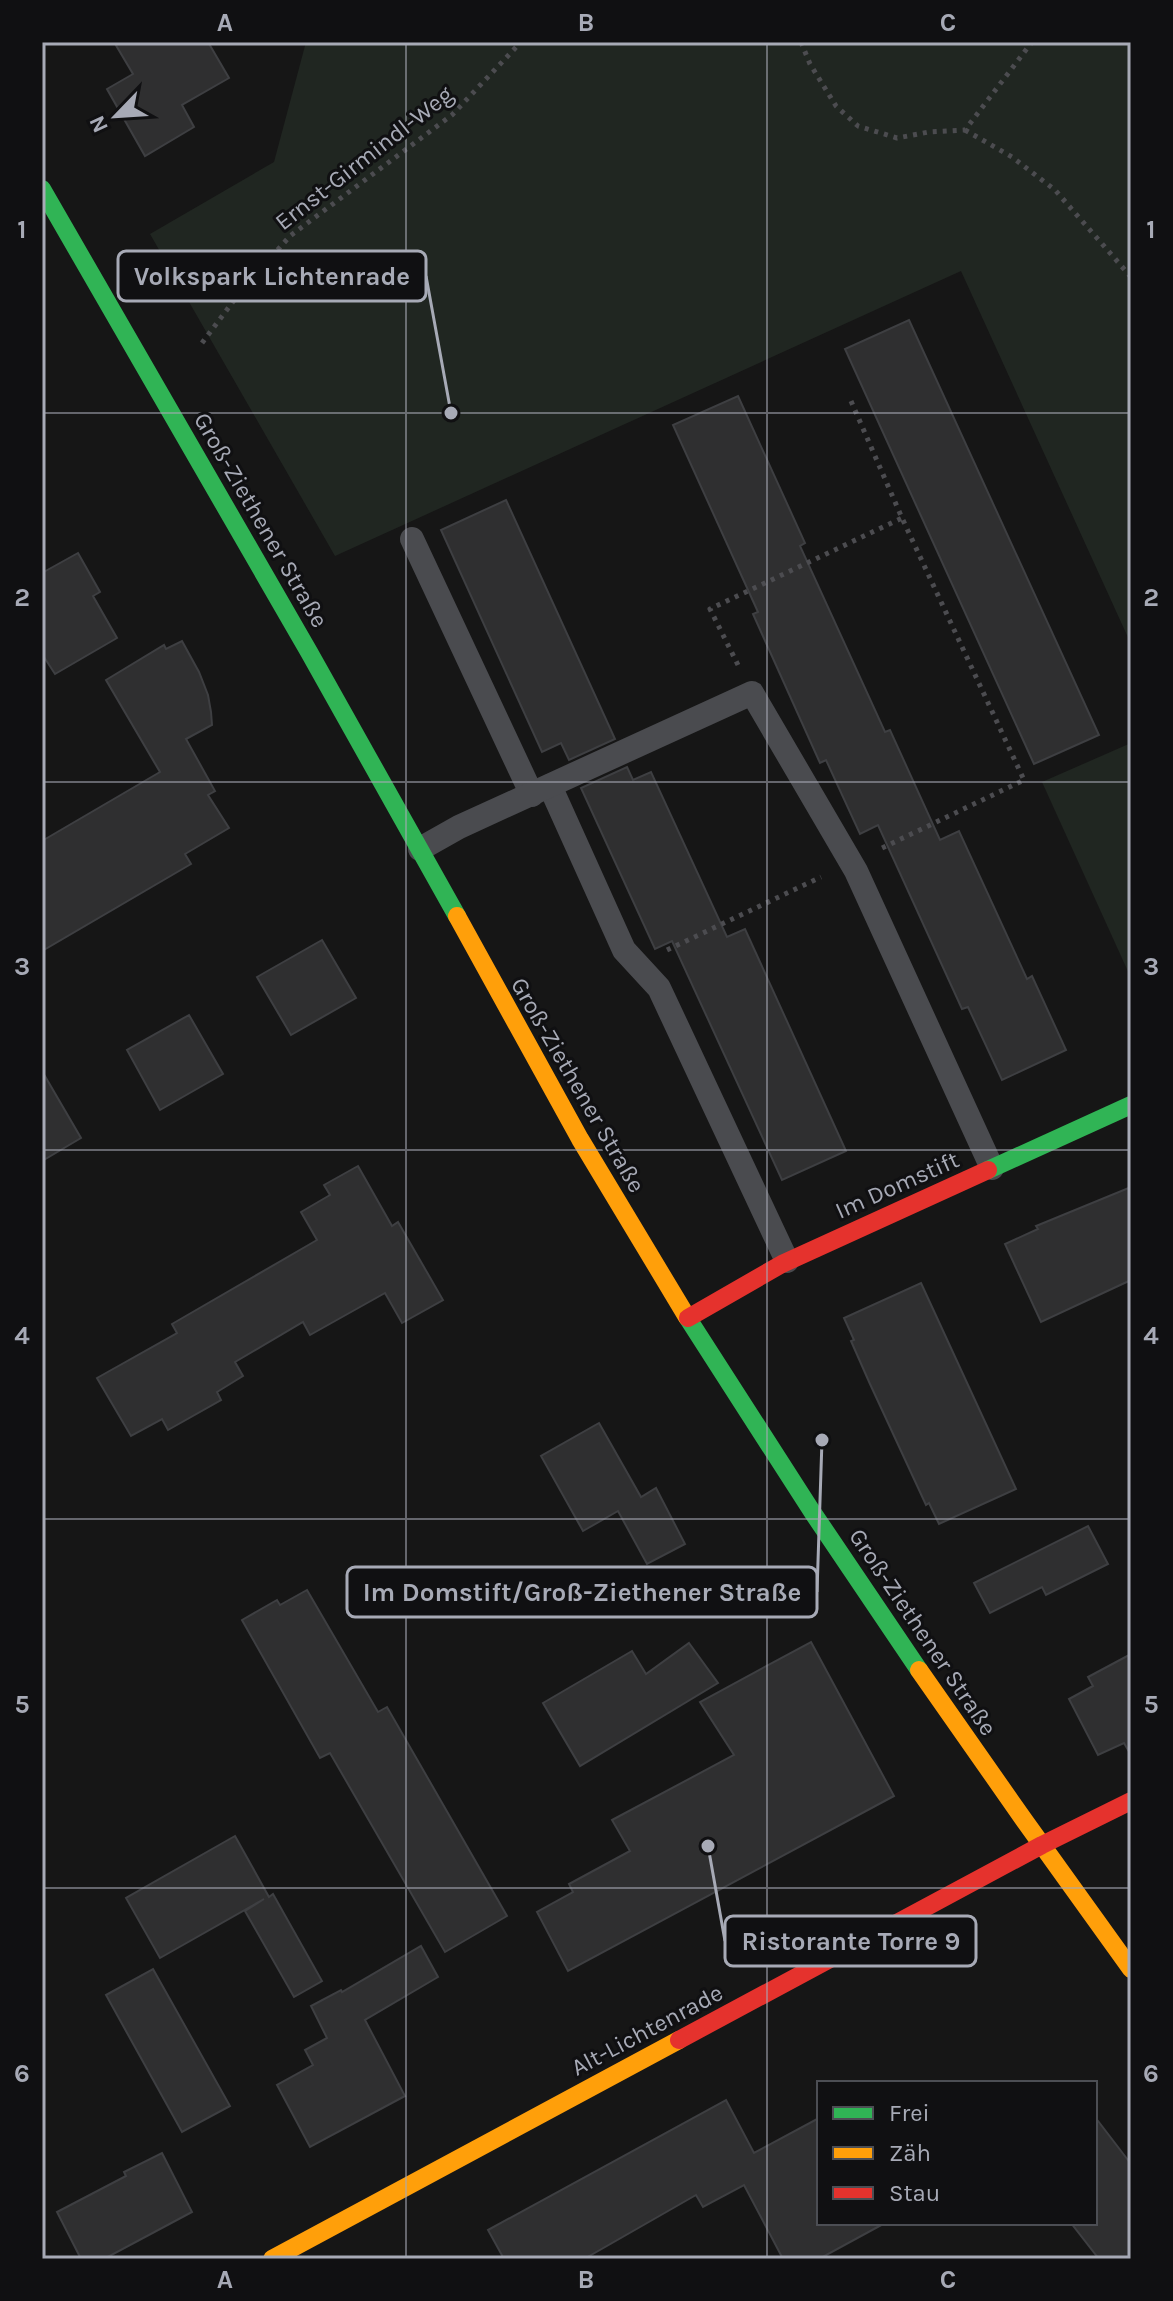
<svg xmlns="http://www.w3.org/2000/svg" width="1173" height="2301" viewBox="0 0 1173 2301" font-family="Karla,sans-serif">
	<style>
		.green { fill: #202621 }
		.building { fill: #2f2f30; stroke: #3e3f42; stroke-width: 2 }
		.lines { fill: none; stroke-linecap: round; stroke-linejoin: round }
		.path { stroke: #4c4c50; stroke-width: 5; stroke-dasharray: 4 6; stroke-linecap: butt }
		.lane { stroke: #4a4b4f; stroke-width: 24 }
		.fast { stroke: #30b455; stroke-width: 18 }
		.slow { stroke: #ff9f0a; stroke-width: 18 }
		.jam { stroke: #e5322d; stroke-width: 18 }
		.grid { fill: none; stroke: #a7aab6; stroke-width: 2; stroke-opacity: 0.55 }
		.labels { text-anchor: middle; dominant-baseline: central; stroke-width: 6; stroke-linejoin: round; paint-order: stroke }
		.street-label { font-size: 24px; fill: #a7aab6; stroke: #101012 }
		.leader { fill: none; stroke: #a7aab6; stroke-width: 3 }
		.callout-dot { fill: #a7aab6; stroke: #101012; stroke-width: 3 }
		.callout { fill: #101012; stroke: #a7aab6; stroke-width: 3 }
		.callout-label { font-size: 26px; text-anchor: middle; font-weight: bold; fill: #a7aab6 }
		.neatline { fill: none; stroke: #a7aab6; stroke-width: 3 }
		.grid-label { font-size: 26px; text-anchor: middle; font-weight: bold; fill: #a7aab6 }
	</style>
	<rect width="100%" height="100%" fill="#161616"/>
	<g class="green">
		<path d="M306,42H1131V644L961,271L335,556L150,234L274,162Z"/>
		<path d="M1131,743V978L1042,782Z"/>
	</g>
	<g class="building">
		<path d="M114,42H208L229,78L182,105L194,127L145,156L107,89L133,74Z"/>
		<path d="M909,320L1099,735L1034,764L845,349Z"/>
		<path d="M738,396L805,543L800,546L885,732L890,730L940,840L959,831L1027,979L1032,976L1066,1050L1002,1080L968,1007L962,1009L878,825L860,834L826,760L820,763L753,614L758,612L673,425Z"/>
		<path d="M506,500L615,739L569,760L561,743L542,752L441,530Z"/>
		<path d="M78,553L100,592L93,596L117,638L55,674L42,654V573Z"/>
		<path d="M182,641L199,672L208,695L211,712L212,725L186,739L215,791L208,795L229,828L185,854L191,864L42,951V841L160,772L106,680L164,645L166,649Z"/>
		<path d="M627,767L633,780L651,772L727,937L745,929L846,1151L782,1180L672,941L655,949L581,788Z"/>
		<path d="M322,940L356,998L291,1035L257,977Z"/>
		<path d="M189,1015L223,1074L160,1110L127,1050Z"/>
		<path d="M42,1071L81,1138L42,1161Z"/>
		<path d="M358,1166L392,1226L398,1222L443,1300L402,1323L385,1293L310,1335L303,1322L235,1362L243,1376L217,1392L221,1400L168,1430L162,1419L131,1436L97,1378L177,1333L172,1324L317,1240L301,1212L330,1195L324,1185Z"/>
		<path d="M1131,1187V1280L1041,1322L1005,1244L1038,1229L1036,1226Z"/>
		<path d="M921,1283L1016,1489L939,1524L929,1503L926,1505L870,1384L851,1341L854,1340L844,1318Z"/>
		<path d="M599,1423L641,1497L656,1488L685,1544L647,1564L618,1511L583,1531L541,1456Z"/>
		<path d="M1088,1526L1108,1564L1046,1595L1042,1587L990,1613L974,1583Z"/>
		<path d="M307,1590L378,1712L387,1707L507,1916L445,1952L330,1753L320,1758L242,1620L277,1600L280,1605Z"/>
		<path d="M811,1642L894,1796L568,1971L537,1912L573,1892L569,1884L630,1851L612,1820L734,1755L700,1702Z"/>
		<path d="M689,1643L718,1683L580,1766L543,1703L632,1651L646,1674Z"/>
		<path d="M1131,1654V1755L1124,1743L1098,1755L1069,1699L1093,1686L1088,1677Z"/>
		<path d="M235,1836L269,1897L273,1894L322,1981L294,1997L245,1911L264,1899L160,1958L126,1898Z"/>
		<path d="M421,1946L438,1977L365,2020L405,2096L310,2147L277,2085L313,2065L305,2050L327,2038L311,2006L341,1990L342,1992Z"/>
		<path d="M153,1969L230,2106L182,2132L106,1995Z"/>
		<path d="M726,2100L754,2153L819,2118V2223H885L819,2259H783L744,2185L703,2207L696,2195L584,2259H504L488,2230Z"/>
		<path d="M1095,2117L1131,2164V2259H1099L1071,2223H1095Z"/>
		<path d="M162,2153L192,2212L104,2259H81L57,2212L126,2176L124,2172Z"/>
	</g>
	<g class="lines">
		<g class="path">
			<path d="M801,42L810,64L836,106L858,126L897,138L929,132L965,130L1032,42"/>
			<path d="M965,130L1012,157L1055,190L1131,277"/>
			<path d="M202,343L241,291L290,236L452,115L521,42"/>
			<path d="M851,401L902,518L1024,780L880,849"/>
			<path d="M738,665L710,609L902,518"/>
			<path d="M667,950L821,877"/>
		</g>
		<g class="lane">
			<path d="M412,539L532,795"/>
			<path d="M550,786L624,950L659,988L787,1261"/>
			<path d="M420,849L459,827L752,693L856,871L992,1168"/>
		</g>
		<g class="fast">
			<path d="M42,189L309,652L457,916"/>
			<path d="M988,1170L1131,1105"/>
			<path d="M687,1317L813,1513L919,1670"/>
		</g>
		<g class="slow">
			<path d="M457,916L580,1139L687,1317"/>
			<path d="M919,1670L1024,1820L1131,1969"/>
			<path d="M272,2259L679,2040"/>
		</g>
		<g class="jam">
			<path d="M688,1318L782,1264L988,1170"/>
			<path d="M679,2040L1042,1845L1131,1801"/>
		</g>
	</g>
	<path class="grid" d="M406,42V2259M767,42V2259M42,413H1131M42,782H1131M42,1150H1131M42,1519H1131M42,1888H1131"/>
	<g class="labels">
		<g class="street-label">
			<text transform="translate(364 158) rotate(-38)">Ernst-Girmindl-Weg</text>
			<text transform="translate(261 520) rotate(60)">Groß-Ziethener Straße</text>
			<text transform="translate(578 1085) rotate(60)">Groß-Ziethener Straße</text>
			<text transform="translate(897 1185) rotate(-24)">Im Domstift</text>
			<text transform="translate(923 1632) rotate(56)">Groß-Ziethener Straße</text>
			<text transform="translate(647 2030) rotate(-28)">Alt-Lichtenrade</text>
		</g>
	</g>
	<path class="leader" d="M451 413L426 276M822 1440L817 1592M708 1846L725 1941"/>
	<g class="callout-dot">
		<circle cx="451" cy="413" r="8"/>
		<circle cx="822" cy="1440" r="8"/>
		<circle cx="708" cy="1846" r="8"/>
	</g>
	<g class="callout">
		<rect x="118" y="251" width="308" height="50" rx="8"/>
		<rect x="347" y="1567" width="470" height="50" rx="8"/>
		<rect x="725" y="1916" width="251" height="50" rx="8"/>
	</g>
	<g class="callout-label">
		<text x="272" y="285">Volkspark Lichtenrade</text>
		<text x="582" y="1601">Im Domstift/Groß-Ziethener Straße</text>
		<text x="851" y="1950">Ristorante Torre 9</text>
	</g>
	<rect width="1173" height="2301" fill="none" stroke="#101012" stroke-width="88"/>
	<rect x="817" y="2081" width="280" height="144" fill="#101012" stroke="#4c4e54" stroke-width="2"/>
	<rect x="833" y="2107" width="40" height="12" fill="#30b455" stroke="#4c4e54" stroke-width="2"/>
	<text x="889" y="2121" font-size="24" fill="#a7aab6">Frei</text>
	<rect x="833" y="2147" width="40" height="12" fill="#ff9f0a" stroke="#4c4e54" stroke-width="2"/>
	<text x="889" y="2161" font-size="24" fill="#a7aab6">Zäh</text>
	<rect x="833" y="2187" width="40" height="12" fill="#e5322d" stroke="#4c4e54" stroke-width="2"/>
	<text x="889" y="2201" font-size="24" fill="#a7aab6">Stau</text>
	<g transform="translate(116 116) rotate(245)" stroke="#101012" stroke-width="6" paint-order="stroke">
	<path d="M0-6L14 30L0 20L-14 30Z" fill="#a7aab6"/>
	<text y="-12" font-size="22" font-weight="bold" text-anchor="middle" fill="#a7aab6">N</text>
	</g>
	<rect x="44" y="44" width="1085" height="2213" class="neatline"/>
	<g class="grid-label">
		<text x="225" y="31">A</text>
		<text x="586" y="31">B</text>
		<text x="948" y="31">C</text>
		<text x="22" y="238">1</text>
		<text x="1151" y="238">1</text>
		<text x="22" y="606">2</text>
		<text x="1151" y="606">2</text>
		<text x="22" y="975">3</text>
		<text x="1151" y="975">3</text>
		<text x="22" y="1344">4</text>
		<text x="1151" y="1344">4</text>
		<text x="22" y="1713">5</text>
		<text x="1151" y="1713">5</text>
		<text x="22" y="2082">6</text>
		<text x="1151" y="2082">6</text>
		<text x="225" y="2288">A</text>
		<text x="586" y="2288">B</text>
		<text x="948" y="2288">C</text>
	</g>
</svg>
